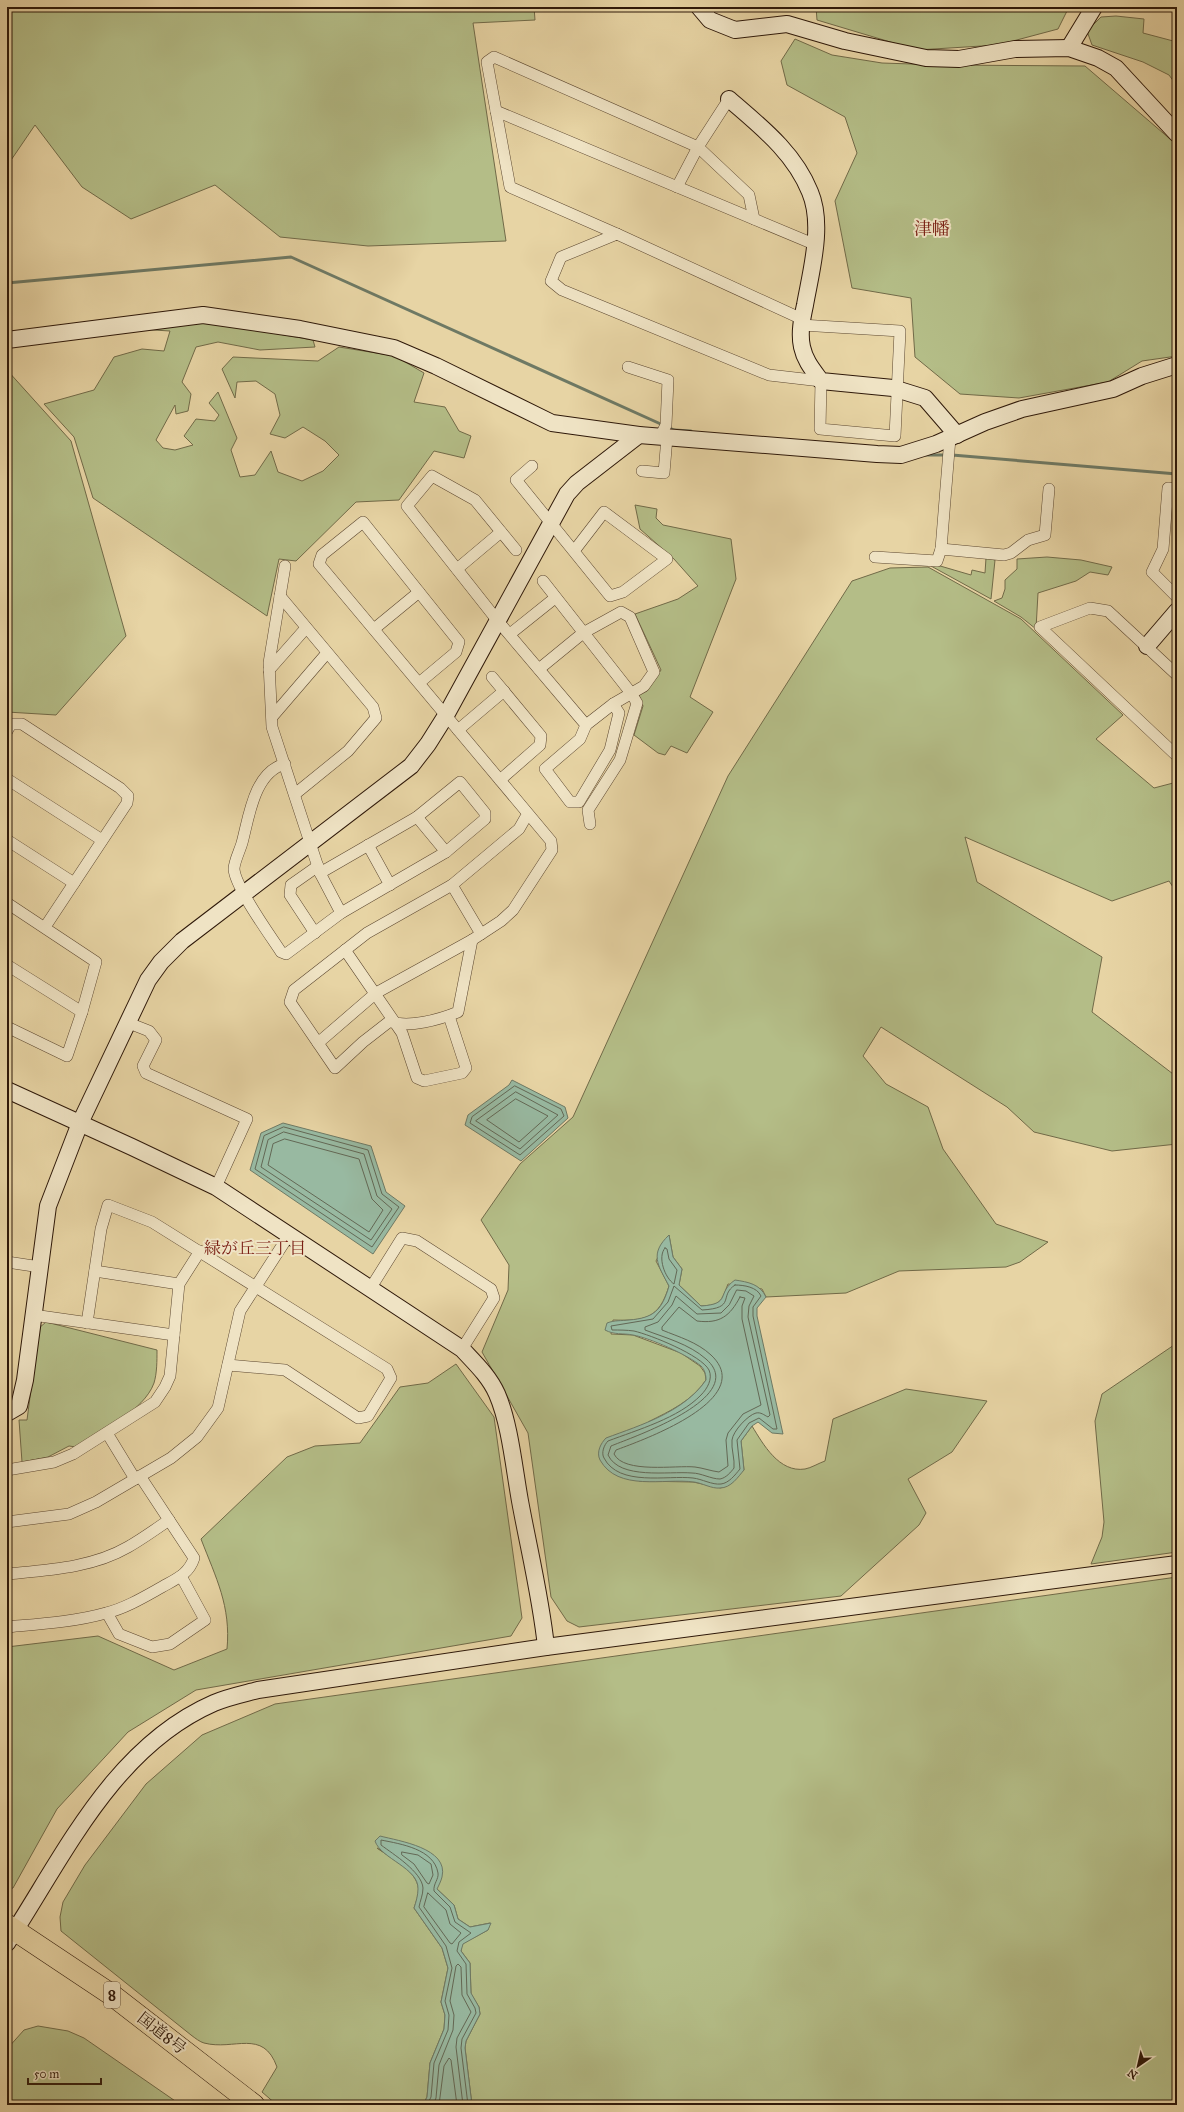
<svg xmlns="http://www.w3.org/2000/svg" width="1184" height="2112" viewBox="0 0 1184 2112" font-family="'IM FELL Great Primer','Noto Serif JP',serif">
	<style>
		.green { fill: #b4bd87; stroke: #716a48 }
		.water { fill: #98b9a1; stroke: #6e7964 }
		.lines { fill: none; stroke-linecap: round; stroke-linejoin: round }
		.shore { stroke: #636855; stroke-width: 1 }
		.stream { stroke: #6e7964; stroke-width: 3 }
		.street-casing { stroke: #5c4730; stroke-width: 12 }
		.secondary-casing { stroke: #2e1809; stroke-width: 18 }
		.highway-casing { stroke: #2e1809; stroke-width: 22 }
		.street { stroke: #efe3c4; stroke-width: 11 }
		.secondary { stroke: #efe3c4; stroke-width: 16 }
		.highway { stroke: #e7d4a4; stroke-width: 21 }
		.labels { text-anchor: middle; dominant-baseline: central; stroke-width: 4; stroke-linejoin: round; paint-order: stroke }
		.shield { fill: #efe3c4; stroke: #685541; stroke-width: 1 }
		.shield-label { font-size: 15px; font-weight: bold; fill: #2e1809 }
		.street-label { font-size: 16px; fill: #2e1809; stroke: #efe3c4 }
		.neighbourhood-label { font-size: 17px; fill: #7a1f14; stroke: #efe3c4 }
		.quarter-label { font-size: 18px; fill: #7a1f14; stroke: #efe3c4 }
	</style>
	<rect width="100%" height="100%" fill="#e7d4a4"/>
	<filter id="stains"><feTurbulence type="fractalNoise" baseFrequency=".005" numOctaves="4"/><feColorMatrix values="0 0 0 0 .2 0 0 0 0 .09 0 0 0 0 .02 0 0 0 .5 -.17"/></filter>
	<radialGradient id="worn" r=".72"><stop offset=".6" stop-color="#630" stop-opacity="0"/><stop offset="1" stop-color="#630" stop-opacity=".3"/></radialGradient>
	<g class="green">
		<path d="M7,7H534L535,20L473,23L506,241L368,246L280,237L215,185L131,219L82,187L35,125L7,166Z"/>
		<path d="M816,7H1069L1058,29L998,45L917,50L817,20Z"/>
		<path d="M1116,16L1144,19L1143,33L1177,42V86L1169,75L1143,62L1092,45L1087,31L1101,17Z"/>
		<path d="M795,39L832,55L882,63L942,65L1085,66L1177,145V356L1142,361L1108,382L1019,398L960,394L915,357L911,298L852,288L835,201L857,153L845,117L787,85L781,61Z"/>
		<path d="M204,321L313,340L315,347L260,350L218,342L196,347L182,382L191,394L188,411L176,414L175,405L156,440L163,448L175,450L193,445L184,436L196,419L215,421L219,415L209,403L218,392L237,438L231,450L240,477L255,475L271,451L278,472L302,481L323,471L339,455L325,441L303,427L285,438L270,434L280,415L275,394L256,381L237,382L235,398L222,369L233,357L318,361L339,347L395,356L424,373L414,402L445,407L459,431L471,436L464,458L434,451L399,500L356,502L296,561L279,559L267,616L93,498L74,437L44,404L94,390L114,357L142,349L164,351L170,331L138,329Z"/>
		<path d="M7,370L71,441L126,636L56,715L7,712Z"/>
		<path d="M635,505L657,509L656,518L663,525L731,539L736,579L690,697L713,712L687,753L671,746L665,755L658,753L634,735L643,706L639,695L647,691L661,670L635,614L678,599L698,586L674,559L640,529Z"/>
		<path d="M1047,557L1081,560L1112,567L1108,575L1090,572L1076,581L1038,593L1036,629L1021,617L994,601L1002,598L1005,589V580L1017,569V559Z"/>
		<path d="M986,558L995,560L991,599L931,566L930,563L971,575L972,570L985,573Z"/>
		<path d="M928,567L1021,619L1123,715L1096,739L1154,788L1177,782V831L1173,834L1177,837V893L1169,881L1112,901L965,837L977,882L1102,957L1092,1012L1177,1077V1144L1112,1151L1034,1132L1007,1107L881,1027L863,1056L886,1084L928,1107L943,1149L996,1224L1048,1242L1020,1262L1006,1267L899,1271L846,1293L766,1297L762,1289L728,1284C721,1302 721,1305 701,1306L679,1285L682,1269L673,1257L669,1235L656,1261L669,1286C659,1319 645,1321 613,1320L611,1334L633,1335L681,1353L700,1366L705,1373L706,1380C692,1401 670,1411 648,1422L639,1481L693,1482L721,1488L744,1470L741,1441L752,1426C763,1444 779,1473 805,1469C811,1468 819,1463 825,1461L833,1419L906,1389L987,1401L952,1452L908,1479L926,1513L919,1525L841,1596L579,1627L567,1621L551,1597L528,1433L482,1352L508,1290L509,1265L481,1220L520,1164L573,1117L728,776L852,581L890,568Z"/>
		<path d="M46,1322L157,1350C157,1361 157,1373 154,1383C144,1411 100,1432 76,1447L69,1446L48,1457L22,1462L19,1420H27L39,1328Z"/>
		<path d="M1177,1343V1552L1091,1564L1102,1537L1104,1522L1095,1421L1102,1394Z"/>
		<path d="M456,1364L494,1417L522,1618L511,1636L196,1690L128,1732L57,1809L13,1888L7,1890V1647L98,1636L174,1670L227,1649C231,1606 216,1578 201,1539L287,1457L315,1446L360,1443L400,1387L428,1383Z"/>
		<path d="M1177,1577V2105H472L465,2048L466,2041L480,2014L479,2007L471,1994L470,1963L461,1951L462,1944L488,1930L490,1923L470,1927L458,1919L454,1905L437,1889L377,1848C390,1857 414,1869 418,1886C420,1892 416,1902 414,1908L442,1948L448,1968L441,2002L445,2015L444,2029L430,2063L427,2097L423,2105H277L262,2092L277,2067C263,2028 234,2051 204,2043C200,2042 195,2038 191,2035L61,1931L60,1917L63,1902L85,1865L146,1784L202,1735L275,1704Z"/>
		<path d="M38,2026L68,2031L84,2038L181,2105H7V2049L24,2030Z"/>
	</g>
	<g class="water">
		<path d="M512,1080L565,1107L568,1118L521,1161L465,1125L468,1115L509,1085Z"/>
		<path d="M283,1123L371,1146L386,1192L405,1206L373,1254L250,1170L261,1133Z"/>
		<path d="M669,1235L673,1257L682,1269L679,1285L701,1306C732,1304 716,1293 735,1280C748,1282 760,1284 766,1297L757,1308V1316L783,1434L772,1433L758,1422L752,1426L741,1441L744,1470C738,1477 731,1488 720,1488C712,1489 702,1483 694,1482C664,1478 618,1492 600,1460C596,1452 601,1443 606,1438C641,1425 684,1412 706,1380C706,1375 705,1370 701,1366C688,1355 650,1338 633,1335C623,1333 614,1335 605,1330L607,1323C615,1320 621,1321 629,1320C654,1318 662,1310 669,1286C658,1265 649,1254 669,1235Z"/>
		<path d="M380,1836C399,1841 449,1848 442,1877C441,1881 439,1885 437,1889L454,1905L458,1919L470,1927L491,1923L488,1930L463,1944L461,1951L470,1963L471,1993L479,2007L480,2014L466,2041L465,2048L472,2105H423L427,2097L430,2063L444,2029L445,2015L441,2002L448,1968L442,1948L414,1908C416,1902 418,1895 418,1889C419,1868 381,1859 375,1841Z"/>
	</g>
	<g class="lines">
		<g class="shore">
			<path d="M515,1086L561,1109L564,1116L520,1155L470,1123L472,1117Z"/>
			<path d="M516,1092L558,1115L520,1149L476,1121Z"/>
			<path d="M516,1099L548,1116L519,1142L487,1120Z"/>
			<path d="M284,1127L368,1150L382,1194L399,1207L372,1247L255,1169L264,1136Z"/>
			<path d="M284,1132L364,1154L377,1196L392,1209L371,1240L261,1167L268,1140Z"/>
			<path d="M285,1139L359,1159L372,1199L383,1210L369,1232L268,1165L273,1144Z"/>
			<path d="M665,1248L667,1249L669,1259L677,1270L674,1284C665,1278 657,1257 665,1248Z"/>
			<path d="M735,1285C744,1285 757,1287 761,1296L753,1307V1316L777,1429H773L759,1418L749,1423L737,1440L740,1469C735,1475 729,1483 721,1484C712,1485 702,1479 693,1478C667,1475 619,1487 604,1458C601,1453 604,1445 608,1441C637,1430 679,1418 701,1395C707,1389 713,1379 709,1370C701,1355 651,1335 634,1331C627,1330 619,1330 612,1330L611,1326L653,1319L668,1302L674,1286L702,1310C737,1308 718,1296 735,1285Z"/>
			<path d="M737,1290L746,1291L754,1296L749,1306L748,1317L770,1415L768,1417C764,1415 761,1412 756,1413C748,1415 733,1431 732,1440C731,1449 735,1459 734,1468C731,1472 726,1478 720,1479C711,1479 701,1473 692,1473C668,1471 620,1480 608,1455L611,1446C633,1437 750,1397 706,1359C689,1344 666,1338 645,1330V1327L658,1322L672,1305L676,1296L697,1314L721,1313L729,1305Z"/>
			<path d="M740,1297L745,1298L742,1306V1319L761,1405L743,1414L728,1433L726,1440L728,1466L719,1472C711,1471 703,1468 695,1467C676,1465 624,1474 614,1454L616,1450C643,1440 758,1399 711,1355C697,1342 679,1337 662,1330V1327L679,1307L697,1321C720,1324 730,1316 740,1297Z"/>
			<path d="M402,1852L418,1855L431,1864L433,1875L429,1884L427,1883L414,1864L402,1855Z"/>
			<path d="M428,1893L446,1910L450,1924L461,1933L452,1944L450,1943L424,1907Z"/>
			<path d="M427,2105L431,2097L434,2063L448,2030L449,2015L445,2001L452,1968L446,1946L419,1907C420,1901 423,1895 423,1888C422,1872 393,1854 381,1845V1840C401,1844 434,1849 438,1873C439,1879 433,1884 434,1891L450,1907L455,1922L471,1933L459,1942L457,1951L466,1964L467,1994L475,2008L476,2013L462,2039L461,2048L468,2105"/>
			<path d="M433,2105L436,2098L439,2065L453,2030L454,2015L450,2001L456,1966L458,1964L461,1967L462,1995L471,2012L457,2038L456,2047L463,2105"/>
			<path d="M439,2105L444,2066L449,2058L451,2060L457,2105"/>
		</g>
		<g class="stream">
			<path d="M7,283L291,257L674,430L691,431"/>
			<path d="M926,455H946"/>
			<path d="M952,455L1177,474"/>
		</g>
		<g class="street-casing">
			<g id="street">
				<path d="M496,111L816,245"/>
				<path d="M677,187L698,147L729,99"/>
				<path d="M617,234L510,187L487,62L494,57L698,147L749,195L754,219"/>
				<path d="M801,325L900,331L895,436L820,429L821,381L769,375L562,290L551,281L561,257L617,234L802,319"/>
				<path d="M628,367L668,380L666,425L660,437"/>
				<path d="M532,466L516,480L610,596L623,592L667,559L604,512L574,551"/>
				<path d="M642,471L664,473L667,437"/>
				<path d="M1177,489L1168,488L1163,549L1152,572L1177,597"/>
				<path d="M941,549L950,438"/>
				<path d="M516,550L475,500L432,476L407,506L497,620L586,725L580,739L545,769L570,802H579L610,750L619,713L613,704"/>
				<path d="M875,557L937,561L941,549L1004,555L1011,553L1028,540L1045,535L1049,489"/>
				<path d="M285,566L269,663L272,727L320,873L341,913"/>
				<path d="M457,569L501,532"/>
				<path d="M543,581L631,693L637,703L620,760L588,810L590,824"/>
				<path d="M280,596L373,707L376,718L348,751L295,794"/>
				<path d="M374,629L419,592"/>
				<path d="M510,634L555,598"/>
				<path d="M539,669L583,633L621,612L630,617L654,672L644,686L613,704L586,725"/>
				<path d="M269,670L306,628"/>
				<path d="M1177,675L1108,611L1090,608L1040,627L1177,756"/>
				<path d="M492,677L541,736L540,745L500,780"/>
				<path d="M419,683L456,652L459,642L363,522L322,555L319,564L551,841L552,850L513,910L501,921L472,940L458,1012C441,1019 407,1029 390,1021L363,1042L335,1068L290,1002L294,990L367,933L452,885L519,829L527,815"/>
				<path d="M272,717L327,653"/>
				<path d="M458,730L504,691"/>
				<path d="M7,731L11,724H22L120,788L128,796L127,803L45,927"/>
				<path d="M285,764C254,772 249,817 242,843C240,850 234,862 234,869C235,887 270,935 281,952L286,954L341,913L446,852L485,819V813L460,782L417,817L320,873"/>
				<path d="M7,779L102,840"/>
				<path d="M417,817L446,852"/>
				<path d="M7,840L74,883"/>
				<path d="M368,845L390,885"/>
				<path d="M452,885L481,934"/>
				<path d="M7,903L96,962L82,1012L67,1056L7,1027"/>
				<path d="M315,933L290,895L291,885L318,866"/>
				<path d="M345,950L402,1033L417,1078L424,1081L462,1073L466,1068L449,1016"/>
				<path d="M7,965L82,1012"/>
				<path d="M126,1022L149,1031L156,1040L143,1066L146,1073L247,1119L216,1187"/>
				<path d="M318,1043L376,993L472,940"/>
				<path d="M7,1262L40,1267"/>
				<path d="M95,1271L179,1284"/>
				<path d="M370,1289L402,1238L417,1241L491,1289L494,1298L462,1349"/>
				<path d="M33,1315L174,1335"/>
				<path d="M87,1323L101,1229L108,1205L152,1222L387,1369L391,1378L368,1416L358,1418L285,1370L228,1365"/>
				<path d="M107,1433L135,1479"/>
				<path d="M7,1470L54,1462L73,1454L155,1402L165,1387L170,1376L179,1284L200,1251"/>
				<path d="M7,1522L69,1514L96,1502L171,1458L197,1437L218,1408L240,1311L289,1235"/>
				<path d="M7,1574C47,1570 92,1568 128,1547C142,1539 156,1529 169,1520"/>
				<path d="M107,1613L119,1634L152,1647L170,1644L205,1620L181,1576"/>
				<path d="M7,1627C40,1624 74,1622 106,1613C126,1608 144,1597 162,1587C176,1579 189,1574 194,1558L140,1476"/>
			</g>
		</g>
		<g class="secondary-casing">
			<g id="secondary">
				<path d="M699,7L710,20L735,30L787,24L845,41L926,58L959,59L1015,49L1069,48L1098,58L1116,68L1177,134"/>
				<path d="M1069,48L1094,7"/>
				<path d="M729,99C760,126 794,152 810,192C824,225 811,271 805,305C802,319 799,333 802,347C805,361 813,370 821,381L893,388L925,398L957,435"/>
				<path d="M7,340L203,315L300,329L394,348L436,366L552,423L639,435L877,454L901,455L936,444L985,422L1022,409L1113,389L1142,376L1177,365"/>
				<path d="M1147,646L1177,611"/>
				<path d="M7,1090L132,1147L216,1187L462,1349C475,1363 489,1376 497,1394C510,1424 514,1468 520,1501C529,1550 541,1598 546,1647"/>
				<path d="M7,1413L19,1406L25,1380L48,1206L80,1123L148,980L161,962L182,941L411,766L428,744L445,717L567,494L577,483L639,435"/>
				<path d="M7,1943C64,1856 113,1747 214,1703C228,1697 243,1694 258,1690L546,1647L1177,1564"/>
			</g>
		</g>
		<g class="highway-casing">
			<path id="highway" d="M7,1925L112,1995L254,2105"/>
		</g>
		<use href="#street" class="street"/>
		<use href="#secondary" class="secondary"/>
		<use href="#highway" class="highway"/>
	</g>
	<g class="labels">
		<rect class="shield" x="104" y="1982" width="16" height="26" rx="3"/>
		<g class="shield-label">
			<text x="112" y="1995">8</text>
		</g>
		<g class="street-label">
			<text transform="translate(162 2033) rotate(38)">国道8号</text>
		</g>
		<g class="neighbourhood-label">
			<text x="255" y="1248">緑が丘三丁目</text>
		</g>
		<g class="quarter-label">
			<text x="932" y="229">津幡</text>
		</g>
	</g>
	<rect width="1184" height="2112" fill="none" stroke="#e7d4a4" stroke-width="24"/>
	<rect x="8" y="8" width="1168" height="2096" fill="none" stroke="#2e1809" stroke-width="2"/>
	<rect x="12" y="12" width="1160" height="2088" fill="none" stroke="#2e1809"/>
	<g transform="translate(1138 2066) rotate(214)" stroke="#efe3c4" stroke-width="3" paint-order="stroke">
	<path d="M0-3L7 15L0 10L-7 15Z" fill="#2e1809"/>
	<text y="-6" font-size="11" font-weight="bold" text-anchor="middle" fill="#2e1809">N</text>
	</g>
	<path d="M28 2078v6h73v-6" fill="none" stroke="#2e1809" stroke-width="2"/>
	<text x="34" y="2078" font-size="12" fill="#2e1809" stroke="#efe3c4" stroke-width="3" paint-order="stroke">50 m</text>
	<rect width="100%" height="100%" filter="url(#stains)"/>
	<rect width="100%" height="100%" fill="url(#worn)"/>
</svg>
